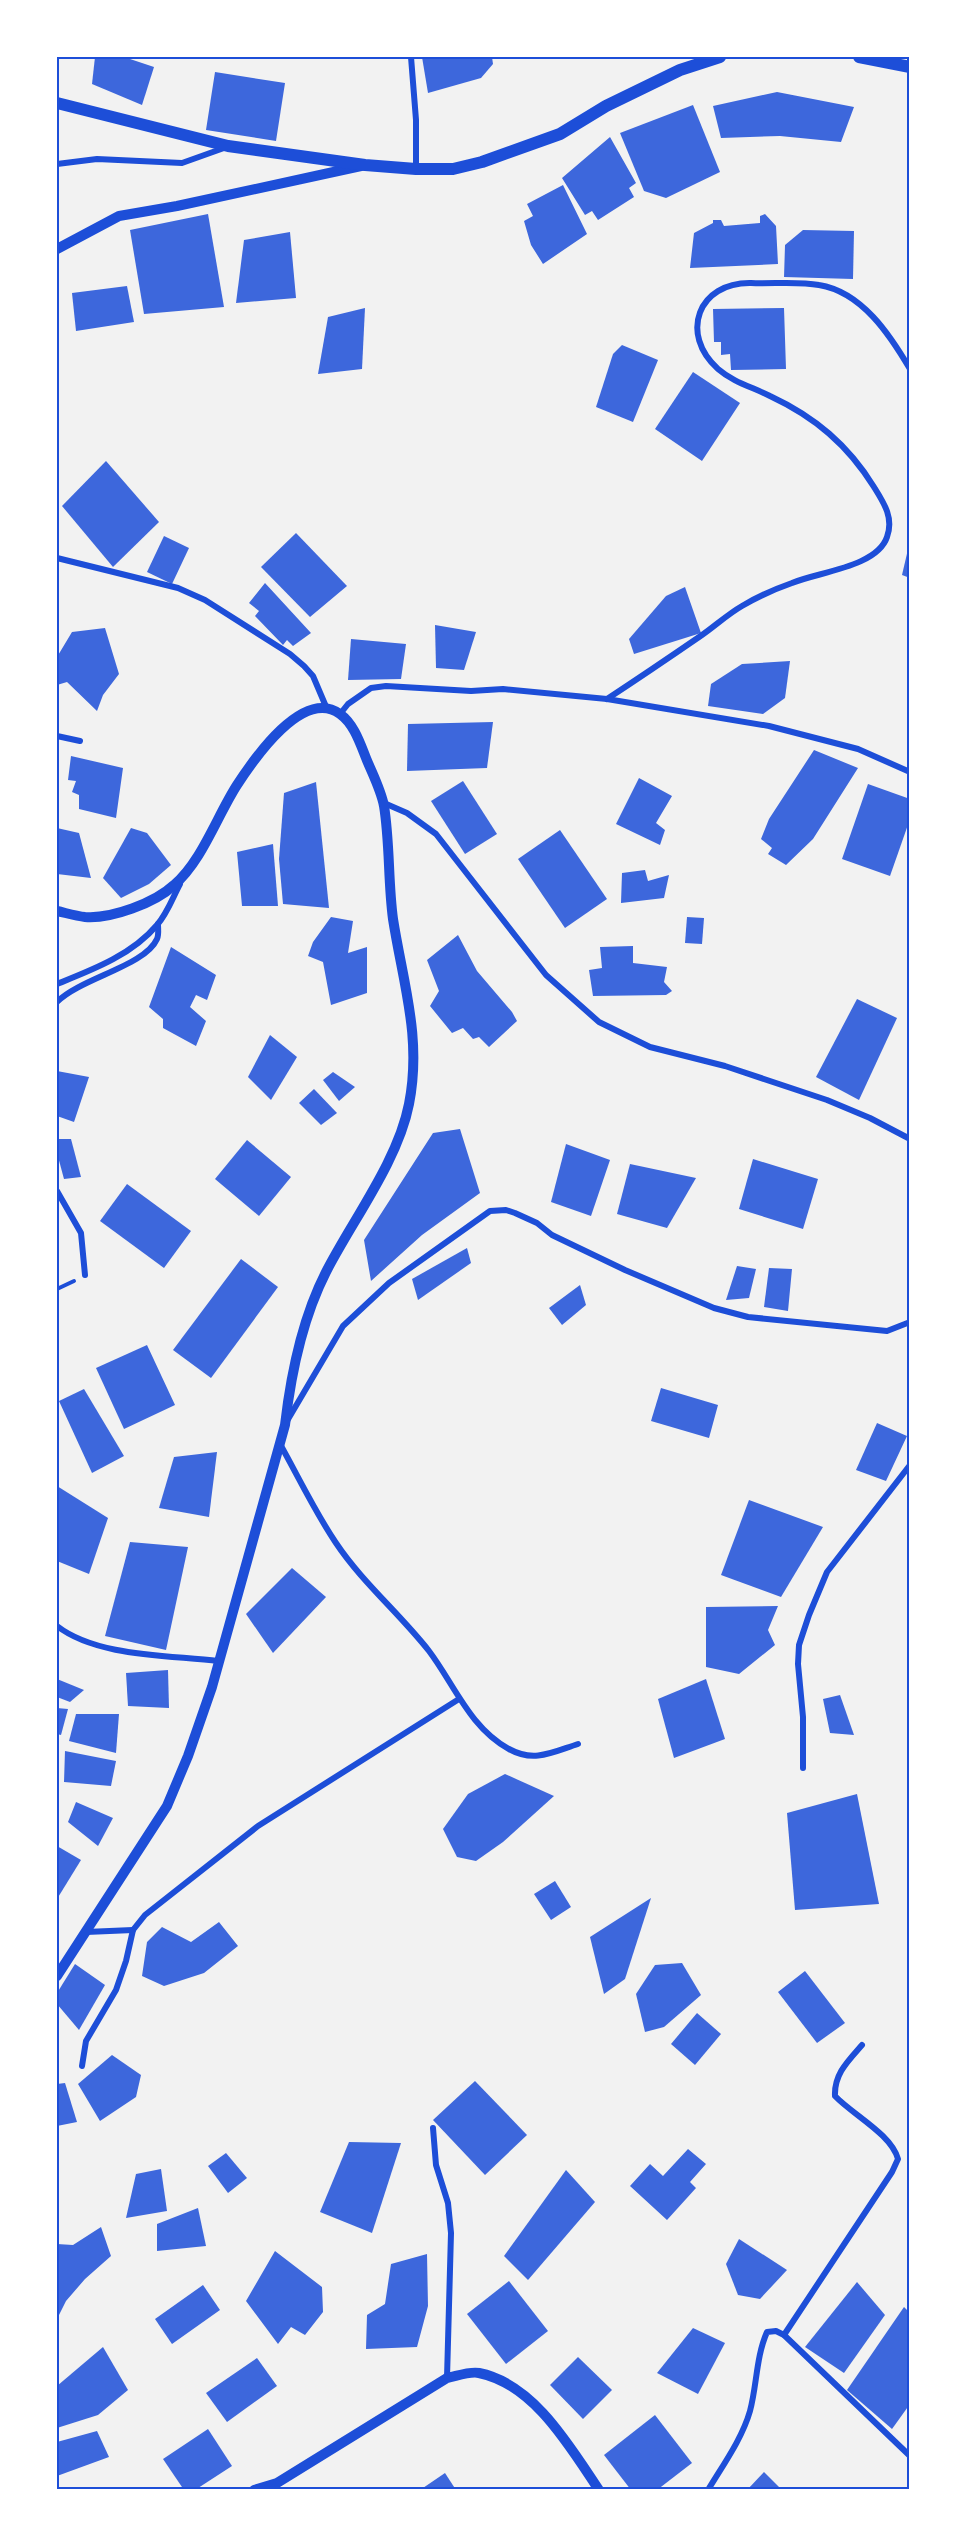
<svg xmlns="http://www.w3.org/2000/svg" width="967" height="2547" viewBox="0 0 967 2547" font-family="'Noto Serif',serif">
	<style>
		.building { fill: #3d67dc }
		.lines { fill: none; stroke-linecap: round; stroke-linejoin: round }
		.path { stroke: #1d4ed8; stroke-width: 4 }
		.minor { stroke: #1d4ed8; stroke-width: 6 }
		.tertiary { stroke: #1d4ed8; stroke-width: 10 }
		.secondary { stroke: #1d4ed8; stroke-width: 12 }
		.neatline { fill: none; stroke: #1d4ed8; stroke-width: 2 }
	</style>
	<rect width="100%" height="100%" fill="#f2f2f2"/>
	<g class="building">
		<path d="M95,57H124L154,67L142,105L92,84Z"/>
		<path d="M422,57H492L493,64L481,78L428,93Z"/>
		<path d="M215,72L285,83L276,141L206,130Z"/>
		<path d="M777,92L854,107L841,142L780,136L721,138L713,106Z"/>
		<path d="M693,105L720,172L666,198L644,191L620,133Z"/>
		<path d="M610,137L636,183L629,188L634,197L598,220L592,211L585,215L562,178Z"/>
		<path d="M563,185L587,234L543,264L531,245L524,221L533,216L527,204Z"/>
		<path d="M208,214L224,307L144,314L130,230Z"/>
		<path d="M765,214L776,226L778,264L690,268L694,233L713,223V220H721L724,226L760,223V216Z"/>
		<path d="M803,230L854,231L853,279L784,277L785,245Z"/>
		<path d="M290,232L296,298L236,303L244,240Z"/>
		<path d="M127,286L134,322L76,331L72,293Z"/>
		<path d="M365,308L362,369L318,374L328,317Z"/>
		<path d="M784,308L786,369L731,370L730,354L721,355V342H714L713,309Z"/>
		<path d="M622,345L658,360L633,422L596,407L613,354Z"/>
		<path d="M693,372L740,403L702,461L655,429Z"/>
		<path d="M106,461L159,522L113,567L62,506Z"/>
		<path d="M296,533L347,586L310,617L261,567Z"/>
		<path d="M164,536L189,548L172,584L147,572Z"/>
		<path d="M909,545H910V578L902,575Z"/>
		<path d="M265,583L311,633L293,646L287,640L283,645L255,616L259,611L249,603Z"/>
		<path d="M685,587L701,633L634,654L629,639L666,596Z"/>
		<path d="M435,625L476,632L464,670L436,668Z"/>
		<path d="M105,628L119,674L103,695L97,711L67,682L57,685V657L72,632Z"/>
		<path d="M351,639L406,644L401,679L348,680Z"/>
		<path d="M790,661L785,698L763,714L708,706L711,684L742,664Z"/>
		<path d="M493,722L487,768L407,771L408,724Z"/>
		<path d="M814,750L858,768L813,839L786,865L768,854L772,848L761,839L769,819Z"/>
		<path d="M71,756L123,768L116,818L79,809V795L72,792L76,781L68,780Z"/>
		<path d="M639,778L672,796L656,823L665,830L660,845L616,824Z"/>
		<path d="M463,781L497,834L465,854L431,801Z"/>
		<path d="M316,782L329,908L283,904L279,859L284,793Z"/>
		<path d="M868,784L910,799V819L890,876L842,859Z"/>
		<path d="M57,828L79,833L91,878L57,874Z"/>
		<path d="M131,828L147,833L171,865L149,884L121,898L103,878Z"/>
		<path d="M560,830L607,899L565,928L518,859Z"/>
		<path d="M273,844L278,906H242L237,852Z"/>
		<path d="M645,870L648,881L669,875L664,898L621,903L622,873Z"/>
		<path d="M331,917L353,921L348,953L367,947V993L331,1005L323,962L308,956L313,942Z"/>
		<path d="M687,917L704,918L702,944L685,943Z"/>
		<path d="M458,935L477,971L512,1012L517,1021L489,1047L479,1037L473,1039L463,1028L452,1033L430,1006L439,991L427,960Z"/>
		<path d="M633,946V963L667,967L664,982L672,991L666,995L593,996L589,970L602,968L600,947Z"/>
		<path d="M171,947L216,975L207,1000L196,995L190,1007L206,1021L196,1046L163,1028V1019L149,1007Z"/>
		<path d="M857,999L897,1018L859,1100L816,1077Z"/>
		<path d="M270,1035L297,1057L271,1100L248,1077Z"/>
		<path d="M57,1071L89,1077L74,1122L57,1116Z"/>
		<path d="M333,1072L355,1087L339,1101L323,1080Z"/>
		<path d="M314,1089L337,1113L321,1125L299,1103Z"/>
		<path d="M460,1129L480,1193L422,1235L371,1281L364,1240L433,1133Z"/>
		<path d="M57,1139H71L81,1177L64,1179L57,1153Z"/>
		<path d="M247,1140L291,1177L259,1216L215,1179Z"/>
		<path d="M566,1144L610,1160L591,1216L551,1202Z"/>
		<path d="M753,1159L818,1179L803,1229L739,1209Z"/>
		<path d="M630,1164L696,1178L667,1228L617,1214Z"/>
		<path d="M127,1184L191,1231L164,1268L100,1221Z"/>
		<path d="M467,1248L471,1263L418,1300L412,1279Z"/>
		<path d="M241,1259L278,1287L211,1378L173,1350Z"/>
		<path d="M737,1266L756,1269L749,1298L726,1300Z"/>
		<path d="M769,1268L792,1269L788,1311L764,1307Z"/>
		<path d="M580,1285L586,1305L562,1325L549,1308Z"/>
		<path d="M147,1345L175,1405L124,1429L96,1368Z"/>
		<path d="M661,1388L718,1405L709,1438L651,1421Z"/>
		<path d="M84,1389L124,1456L92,1473L59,1401Z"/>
		<path d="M877,1423L907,1436L886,1481L856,1470Z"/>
		<path d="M217,1452L209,1517L159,1508L174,1457Z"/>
		<path d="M57,1486L108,1518L89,1574L57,1561Z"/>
		<path d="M749,1500L823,1527L781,1597L721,1575Z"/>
		<path d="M130,1542L188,1547L166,1650L105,1636Z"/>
		<path d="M292,1568L326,1597L273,1653L246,1614Z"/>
		<path d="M778,1606L768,1630L775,1645L739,1674L706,1667V1607Z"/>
		<path d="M168,1670L169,1708L128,1706L126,1673Z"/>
		<path d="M57,1679L84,1690L70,1702L57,1697Z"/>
		<path d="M706,1679L725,1739L674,1758L658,1699Z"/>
		<path d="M840,1695L854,1735L830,1733L823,1699Z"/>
		<path d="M57,1708L68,1709L61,1735L57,1734Z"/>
		<path d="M76,1714H119L116,1753L69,1741Z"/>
		<path d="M65,1751L116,1761L111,1786L64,1782Z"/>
		<path d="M505,1774L554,1796L503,1842L476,1861L457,1857L443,1829L468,1794Z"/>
		<path d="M857,1794L879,1904L795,1910L787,1813Z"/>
		<path d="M76,1802L113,1818L98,1846L68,1822Z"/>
		<path d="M57,1846L81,1860L57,1899Z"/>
		<path d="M555,1881L571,1907L551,1920L534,1894Z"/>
		<path d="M651,1898L625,1979L604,1994L590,1937Z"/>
		<path d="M219,1922L238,1946L204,1973L164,1986L142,1976L147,1942L162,1927L191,1942Z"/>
		<path d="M682,1963L701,1995L664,2027L645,2032L636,1994L655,1965Z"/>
		<path d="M75,1964L105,1985L79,2030L57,2004V1993Z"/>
		<path d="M805,1971L845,2023L817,2043L778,1992Z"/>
		<path d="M697,2013L721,2034L695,2065L671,2044Z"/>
		<path d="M112,2055L141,2075L136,2097L100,2121L78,2084Z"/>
		<path d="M475,2081L527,2135L485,2175L433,2120Z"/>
		<path d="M65,2083L77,2122L57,2126V2084Z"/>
		<path d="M349,2142L401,2143L372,2233L320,2212Z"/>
		<path d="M688,2149L706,2164L690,2182L696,2188L667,2220L630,2186L650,2164L663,2176Z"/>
		<path d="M226,2153L247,2178L228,2193L208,2166Z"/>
		<path d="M161,2169L167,2211L126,2218L136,2174Z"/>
		<path d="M566,2170L595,2202L528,2280L504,2256Z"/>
		<path d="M198,2208L206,2246L157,2251V2224Z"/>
		<path d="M101,2227L111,2256L85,2279L66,2301L57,2319V2244L73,2245Z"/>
		<path d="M739,2239L787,2270L760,2299L738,2295L726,2264Z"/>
		<path d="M275,2251L322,2287L323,2312L305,2335L291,2327L278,2344L246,2301Z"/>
		<path d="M427,2254L428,2306L417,2347L366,2349L367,2315L385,2304L391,2264Z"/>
		<path d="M509,2281L548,2331L506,2364L467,2314Z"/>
		<path d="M857,2282L885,2315L844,2373L805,2347Z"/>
		<path d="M203,2285L220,2310L172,2344L155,2319Z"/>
		<path d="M904,2307L910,2313V2404L892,2429L847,2390Z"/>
		<path d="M693,2328L725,2343L698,2394L657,2373Z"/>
		<path d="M103,2347L128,2390L98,2415L57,2428V2386Z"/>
		<path d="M578,2357L612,2390L583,2419L550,2385Z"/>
		<path d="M257,2358L277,2386L227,2422L206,2393Z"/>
		<path d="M655,2415L692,2463L657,2490H631L604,2455Z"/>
		<path d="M208,2429L232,2466L195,2490H184L163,2459Z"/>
		<path d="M97,2431L109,2457L57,2476V2442Z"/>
		<path d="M764,2472L782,2490H747Z"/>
		<path d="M445,2473L456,2490H420Z"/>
	</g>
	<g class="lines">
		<path class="path" d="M57,1289L74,1281"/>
		<g class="minor">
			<path d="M411,57L416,120V169"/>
			<path d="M57,164L97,159L182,163L224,148"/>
			<path d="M57,558L178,588L205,600L290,654L304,666L313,676L327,709"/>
			<path d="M607,699C639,678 670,657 702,635C715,626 728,614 742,606C757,597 775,589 792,583C818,572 877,567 887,537C894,518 884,503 874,487C848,445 815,417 770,396C752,387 733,382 718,369C679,334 698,282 751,283C773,284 798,281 819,285C862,292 890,335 910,369"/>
			<path d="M340,714L348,704L371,688L386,686L471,691L503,689L607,699L769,726L858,749L910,772"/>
			<path d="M57,736L80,741"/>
			<path d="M384,803L407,813L436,834L546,975L599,1022L650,1047L725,1066L827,1100L870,1118L910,1139"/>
			<path d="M57,984C92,970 132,955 157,925C167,914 173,897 180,884"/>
			<path d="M57,1002C81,978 145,966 157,939C159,935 158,929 158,924"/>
			<path d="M57,1191L81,1233L85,1275"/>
			<path d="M287,1421L343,1326L389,1283L490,1211L506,1210L515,1213L537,1223L552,1235L625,1270L714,1308L748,1317L887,1331L910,1322"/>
			<path d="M280,1444C298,1476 315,1512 336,1543C362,1582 400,1614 429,1651C454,1684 470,1728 509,1749C534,1763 553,1752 578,1744"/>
			<path d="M57,1626C97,1657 169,1655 218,1661"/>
			<path d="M803,1768V1717L798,1664L799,1645L809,1615L827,1572L910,1465"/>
			<path d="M86,1932L133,1930"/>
			<path d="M82,2066L86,2041L116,1990L126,1961L133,1930L145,1915L258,1826L459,1699"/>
			<path d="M433,2128L436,2165L448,2203L451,2233L447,2378"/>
			<path d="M784,2335L892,2172L898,2159C891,2134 853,2115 835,2096C834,2074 848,2061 862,2045"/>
			<path d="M708,2490C723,2465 742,2439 750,2411C757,2385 756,2357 767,2332L776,2331L784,2335L910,2456"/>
		</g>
		<g class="tertiary">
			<path d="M57,249L119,216L177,206L361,166"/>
			<path d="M57,911C66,913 76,916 85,917C111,919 155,903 174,885C202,861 217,816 237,785C254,759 303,687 340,714C354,724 360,743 366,758C372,773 381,790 384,806C390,843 388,882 393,919C403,983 422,1038 409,1104C398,1161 352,1221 326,1272C302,1319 291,1373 285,1425L212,1687L188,1756L167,1806L57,1976"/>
			<path d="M254,2490L277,2483L447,2378C457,2376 470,2371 479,2373C534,2384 570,2447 599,2490"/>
		</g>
		<g class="secondary">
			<path d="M859,57L910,67"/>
			<path d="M57,103L228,146L365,165L416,169H453L482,162L560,134L606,106L680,70L720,57"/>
		</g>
	</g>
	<rect width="967" height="2547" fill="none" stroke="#ffffff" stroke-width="117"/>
	<rect x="58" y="58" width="850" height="2430" class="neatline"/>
</svg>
